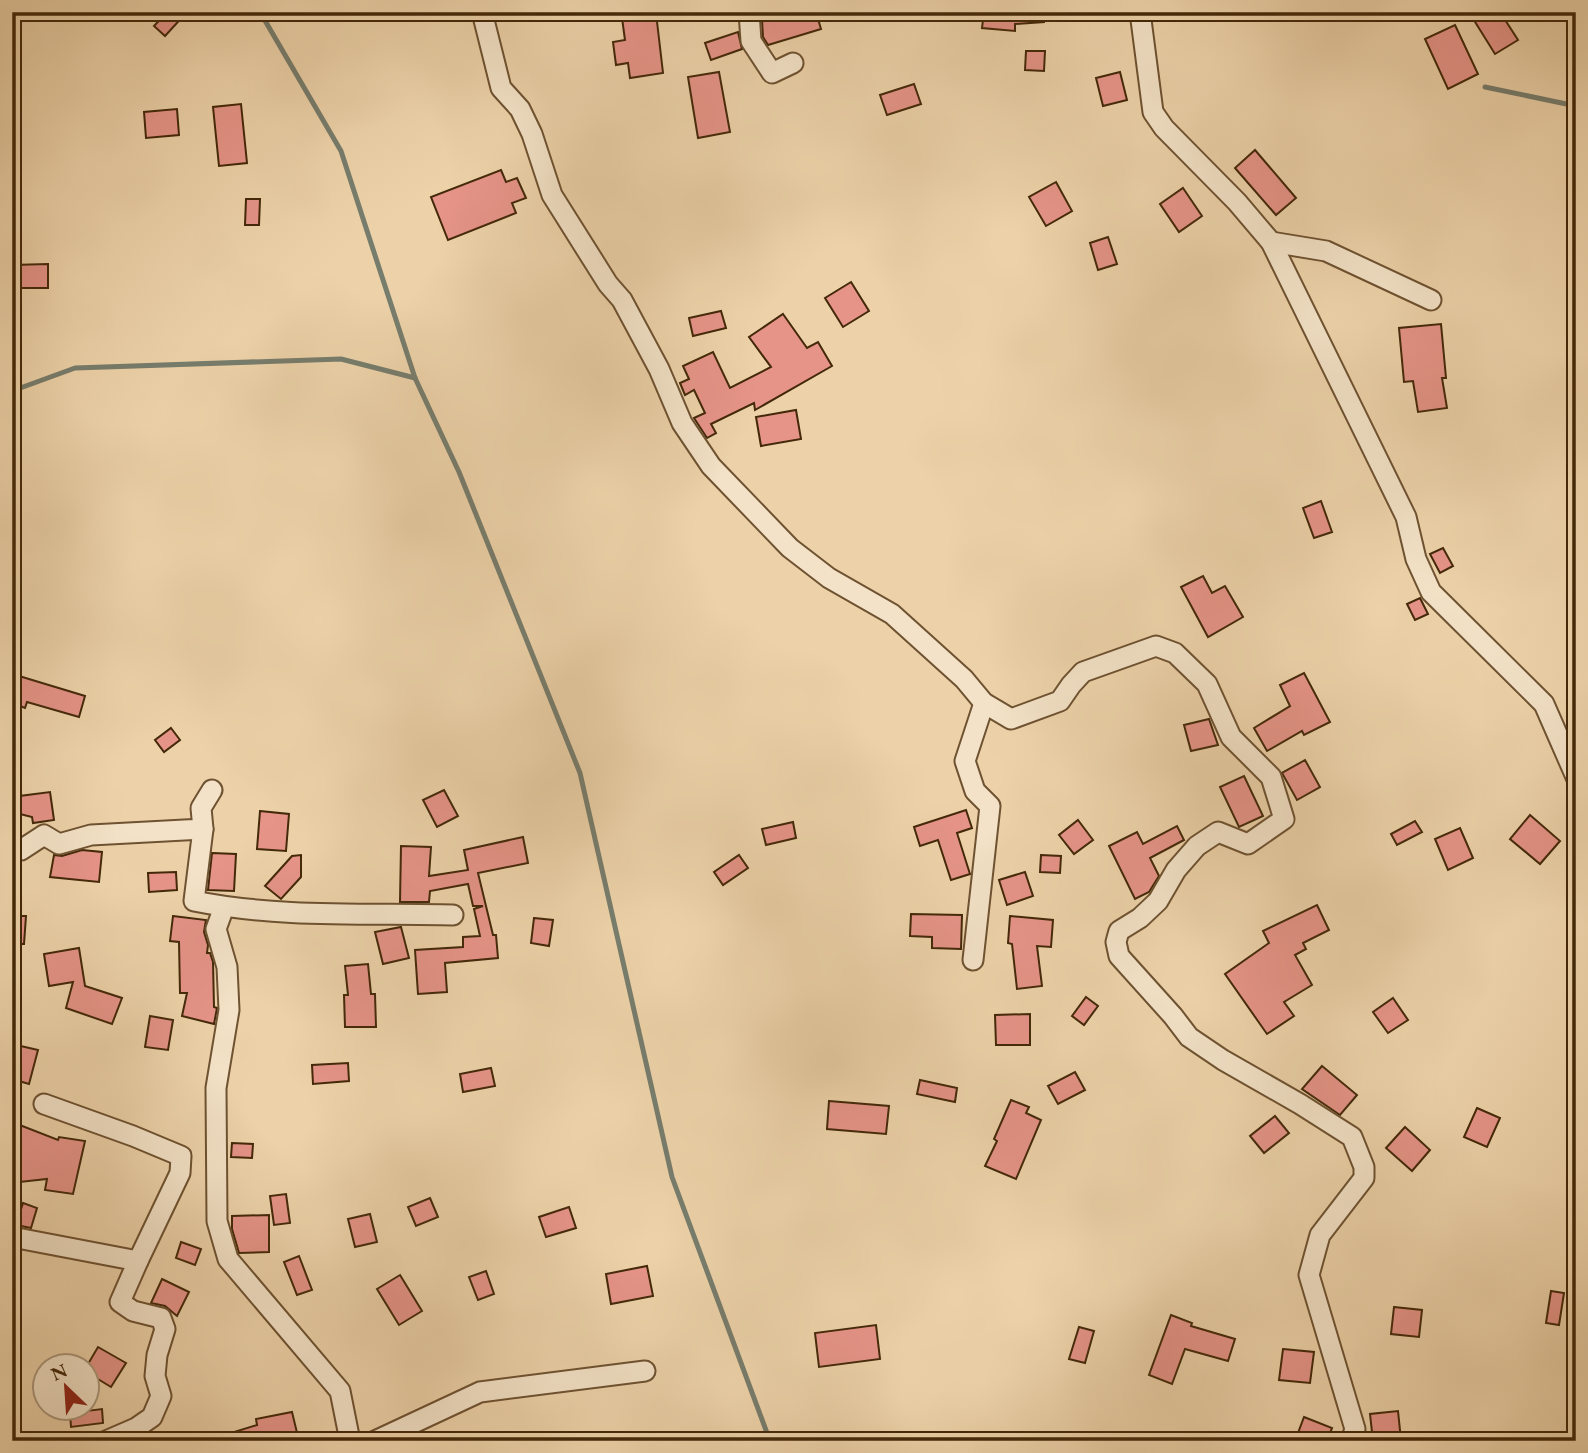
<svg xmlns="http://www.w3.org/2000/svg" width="1588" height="1453" viewBox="0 0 1588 1453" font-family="'EB Garamond',serif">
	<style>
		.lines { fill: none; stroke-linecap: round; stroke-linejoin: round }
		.stream { stroke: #777d6d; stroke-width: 5 }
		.building { fill: #e69488; stroke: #432809; stroke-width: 2 }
		.minor-casing { stroke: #6e5231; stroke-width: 23 }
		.minor { stroke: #f3e2c7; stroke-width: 19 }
	</style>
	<rect width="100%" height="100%" fill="#edd2a9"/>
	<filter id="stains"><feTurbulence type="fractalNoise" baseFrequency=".00286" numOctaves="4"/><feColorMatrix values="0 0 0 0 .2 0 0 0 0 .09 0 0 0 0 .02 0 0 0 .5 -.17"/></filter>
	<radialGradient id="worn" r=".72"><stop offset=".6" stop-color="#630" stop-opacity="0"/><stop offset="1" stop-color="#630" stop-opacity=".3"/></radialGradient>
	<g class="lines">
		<g class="stream">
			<path d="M260,12L341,151L415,378L459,472L580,773L672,1177L770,1441"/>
			<path d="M1485,87L1576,106"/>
			<path d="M12,391L75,368L341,359L415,378"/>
		</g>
	</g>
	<g class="building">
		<path d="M167,12H187L165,36L154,26Z"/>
		<path d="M767,12H816L821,29L768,45L763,37L762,20L769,17Z"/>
		<path d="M984,12H1044V22L1015,24V31L982,28Z"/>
		<path d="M1479,12H1500L1518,40L1495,54L1472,17Z"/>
		<path d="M656,13L663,73L630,78L628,63L616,65L613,42L625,40L622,18Z"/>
		<path d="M1455,25L1478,74L1448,89L1425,39Z"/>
		<path d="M738,32L742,49L711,60L705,43Z"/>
		<path d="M1026,51H1045L1044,71L1025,70Z"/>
		<path d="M719,72L730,132L698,138L688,77Z"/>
		<path d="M1120,72L1127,100L1103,106L1096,78Z"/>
		<path d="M914,84L921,104L887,115L880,95Z"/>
		<path d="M241,104L247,163L219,166L213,107Z"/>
		<path d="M177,109L179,135L146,138L144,112Z"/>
		<path d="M1255,150L1296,198L1276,215L1235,168Z"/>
		<path d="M501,170L506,182L517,178L526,198L512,203L516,213L448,240L431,197Z"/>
		<path d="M1056,182L1072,211L1046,226L1029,197Z"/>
		<path d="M1183,188L1202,216L1179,232L1160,204Z"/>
		<path d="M246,199H260L259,225H245Z"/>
		<path d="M1108,237L1117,264L1098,270L1090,243Z"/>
		<path d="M48,264V288H12V265Z"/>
		<path d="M851,282L869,311L843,327L825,298Z"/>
		<path d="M721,311L726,328L693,336L689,318Z"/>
		<path d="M783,314L807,348L818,342L832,366L755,410L754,403L711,424L716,433L707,438L694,418L705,413L694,390L685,395L680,383L689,379L683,366L713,352L730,388L771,367L749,337Z"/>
		<path d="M1441,324L1446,378H1442L1447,408L1418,412L1413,381L1404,382L1399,328Z"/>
		<path d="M796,410L801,439L761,446L756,417Z"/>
		<path d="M1321,501L1332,532L1314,538L1303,508Z"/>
		<path d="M1443,548L1453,566L1440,573L1430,554Z"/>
		<path d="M1203,576L1212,593L1225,586L1243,617L1208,637L1181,587Z"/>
		<path d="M1420,598L1428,614L1415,620L1407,604Z"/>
		<path d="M1304,673L1330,722L1304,735L1302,731L1267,751L1254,728L1290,706L1280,685Z"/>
		<path d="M19,676L85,696L79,717L27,702L25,708L12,703V695Z"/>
		<path d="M1209,719L1218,745L1191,751L1184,725Z"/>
		<path d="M171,728L180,740L164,752L155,740Z"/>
		<path d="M1305,760L1320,787L1297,800L1282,773Z"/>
		<path d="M1244,776L1263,816L1239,827L1220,787Z"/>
		<path d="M444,790L458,816L437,827L423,800Z"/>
		<path d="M50,792L54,820L33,823L32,817L12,812V797Z"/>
		<path d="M966,810L972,828L957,833L970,874L951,880L938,840L920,846L914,827Z"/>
		<path d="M260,811L289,814L286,851L257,849Z"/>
		<path d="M1530,815L1560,841L1540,864L1510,839Z"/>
		<path d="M1078,820L1093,840L1074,854L1059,835Z"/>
		<path d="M1415,821L1422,832L1397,845L1391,834Z"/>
		<path d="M793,822L796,838L766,845L762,829Z"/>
		<path d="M1177,826L1184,840L1150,858L1159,876L1149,892L1135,899L1109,846L1137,832L1143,844Z"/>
		<path d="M1460,828L1473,858L1448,870L1435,839Z"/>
		<path d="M523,837L528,863L478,873L493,935H496L498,958L445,963L447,992L418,994L415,950L463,947V937L480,936L474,909L483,906H473L468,884L430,891L429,902H400L401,846L431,847L429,876L468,870L464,850Z"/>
		<path d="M82,850L102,852L99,882L50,877L54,855L62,856Z"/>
		<path d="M212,853L236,854L234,891L208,890Z"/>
		<path d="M301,855V877L281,899L265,886L292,856Z"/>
		<path d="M739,855L748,868L723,885L714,872Z"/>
		<path d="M1041,855L1061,856L1060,873L1040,872Z"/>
		<path d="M176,872L177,890L149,892L148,873Z"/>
		<path d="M1025,872L1033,896L1007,905L999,880Z"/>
		<path d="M1317,905L1329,930L1303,943L1306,949L1295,955L1312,985L1284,1002L1294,1016L1267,1034L1225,974L1269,943L1263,931Z"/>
		<path d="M911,914L962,915L961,949L932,948V937L910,936Z"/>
		<path d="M12,916H26L24,944H12Z"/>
		<path d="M173,916L206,920L204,932L208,945L207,953H210L213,962L214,1007L217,1008L214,1024L182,1016L187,993H180L179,942L170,941Z"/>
		<path d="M1010,916L1053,920L1051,947L1037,946L1042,986L1017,989L1012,944L1008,943Z"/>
		<path d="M534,918L553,920L549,946L531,943Z"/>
		<path d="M401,927L409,958L383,964L375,932Z"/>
		<path d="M79,948L85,986L122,998L112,1024L66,1008L73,982L49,986L44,954Z"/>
		<path d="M368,964L371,994H375L376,1027H345L344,995H348L345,966Z"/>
		<path d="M1086,997L1098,1006L1084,1025L1072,1016Z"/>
		<path d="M1393,998L1408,1020L1388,1033L1373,1012Z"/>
		<path d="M1030,1014V1045H996L995,1015Z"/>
		<path d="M150,1016L173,1020L168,1050L145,1047Z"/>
		<path d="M12,1044L38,1050L29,1084L12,1079Z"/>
		<path d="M348,1063L349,1081L313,1084L312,1065Z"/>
		<path d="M1322,1066L1357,1095L1340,1115L1302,1089Z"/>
		<path d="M491,1068L495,1086L463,1092L460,1074Z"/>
		<path d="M1075,1072L1085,1090L1058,1104L1048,1086Z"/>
		<path d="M920,1080L957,1088L955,1102L917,1094Z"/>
		<path d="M1011,1100L1029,1107L1026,1113L1041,1120L1016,1179L985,1166L997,1141L994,1139Z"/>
		<path d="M829,1101L889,1106L886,1134L827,1129Z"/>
		<path d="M1477,1108L1500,1118L1487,1147L1464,1137Z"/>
		<path d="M1275,1116L1289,1133L1264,1153L1250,1136Z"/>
		<path d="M12,1122L58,1140L59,1137L85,1141L73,1194L45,1190L47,1179L20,1182L16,1147L12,1146Z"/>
		<path d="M1405,1127L1430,1150L1412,1171L1386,1148Z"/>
		<path d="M232,1143L253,1144L252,1158L231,1157Z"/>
		<path d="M286,1194L290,1223L274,1225L270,1196Z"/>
		<path d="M430,1198L438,1217L416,1226L408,1207Z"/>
		<path d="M23,1203L37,1208L31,1228L16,1225Z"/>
		<path d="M569,1207L576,1228L546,1237L539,1217Z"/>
		<path d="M370,1214L377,1242L355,1247L348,1219Z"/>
		<path d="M269,1215V1252L239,1253L232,1229V1216Z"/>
		<path d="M181,1242L201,1249L195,1265L176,1258Z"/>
		<path d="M299,1256L312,1290L297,1295L284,1262Z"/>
		<path d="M647,1266L653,1296L611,1304L606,1274Z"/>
		<path d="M486,1271L494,1294L478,1300L469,1277Z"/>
		<path d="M400,1275L422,1311L399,1325L377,1289Z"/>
		<path d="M162,1279L189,1292L177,1316L165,1306L151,1303Z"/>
		<path d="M1551,1291L1564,1293L1559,1325L1546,1323Z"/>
		<path d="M1394,1307L1422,1310L1419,1337L1391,1334Z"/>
		<path d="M1171,1315L1192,1323L1191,1326L1235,1339L1228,1361L1185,1349L1172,1384L1149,1375Z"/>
		<path d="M876,1325L880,1359L819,1367L815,1333Z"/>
		<path d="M1079,1327L1094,1331L1085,1363L1069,1359Z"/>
		<path d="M98,1347L126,1363L111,1387L88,1373V1364Z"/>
		<path d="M1283,1349L1314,1352L1310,1383L1279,1380Z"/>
		<path d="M102,1409L103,1423L71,1427L70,1413Z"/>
		<path d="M1398,1411L1401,1440L1373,1441L1370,1414Z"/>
		<path d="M292,1412L299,1441H216L215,1438L257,1425L256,1419Z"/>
		<path d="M1304,1417L1332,1428L1327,1441H1295Z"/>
	</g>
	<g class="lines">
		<g class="minor-casing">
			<g id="minor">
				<path d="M482,12L501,88L520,109L532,134L552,195L608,284L622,300L659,369L682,423L711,466L790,548L829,578L892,614L964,679L984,703L1011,719L1060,701L1071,685L1083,672L1156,646L1175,653L1207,684L1231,737L1271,777L1284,819L1248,844L1218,832L1197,846L1176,870L1158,901L1140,918L1119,931L1116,942L1119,956L1173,1016L1189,1037L1223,1060L1300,1104L1352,1137L1364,1167V1178L1320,1235L1309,1275L1355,1429L1351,1441"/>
				<path d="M749,12L751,41L772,73L793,63"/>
				<path d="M1140,12L1153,112L1164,128L1237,202L1271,242L1406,517L1416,559L1431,592L1544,704L1576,777"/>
				<path d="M1271,242L1326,251L1431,300"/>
				<path d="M203,829L194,901C278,918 367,913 453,915"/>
				<path d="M12,850H21L44,835L59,844L91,835L203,829L201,808L212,790"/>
				<path d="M224,907L216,929L227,967L229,1010L216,1088L217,1221L228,1259L340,1391L350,1441"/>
				<path d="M973,960L990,806L975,791L965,761L984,703"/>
				<path d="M44,1104L133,1136L181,1156L180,1173L138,1261"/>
				<path d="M12,1237L138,1261L120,1302L133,1311L161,1318L165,1329L157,1355L155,1376L161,1396L152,1417L136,1428L106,1441"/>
				<path d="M375,1441L480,1392L645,1371"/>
			</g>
		</g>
		<use href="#minor" class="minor"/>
	</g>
	<rect width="1588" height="1453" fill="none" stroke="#edd2a9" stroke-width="42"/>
	<rect x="14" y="14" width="1560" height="1425" fill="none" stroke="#432809" stroke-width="3.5"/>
	<rect x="21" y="21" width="1546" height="1411" fill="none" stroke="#432809" stroke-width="2"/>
	<g transform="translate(66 1387) rotate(335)"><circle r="33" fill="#f3e2c7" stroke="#ad987b" stroke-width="2"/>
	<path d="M0-5L12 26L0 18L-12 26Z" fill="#8f2418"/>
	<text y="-10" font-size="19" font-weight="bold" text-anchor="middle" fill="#432809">N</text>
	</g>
	<rect width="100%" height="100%" filter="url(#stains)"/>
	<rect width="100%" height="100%" fill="url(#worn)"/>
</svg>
